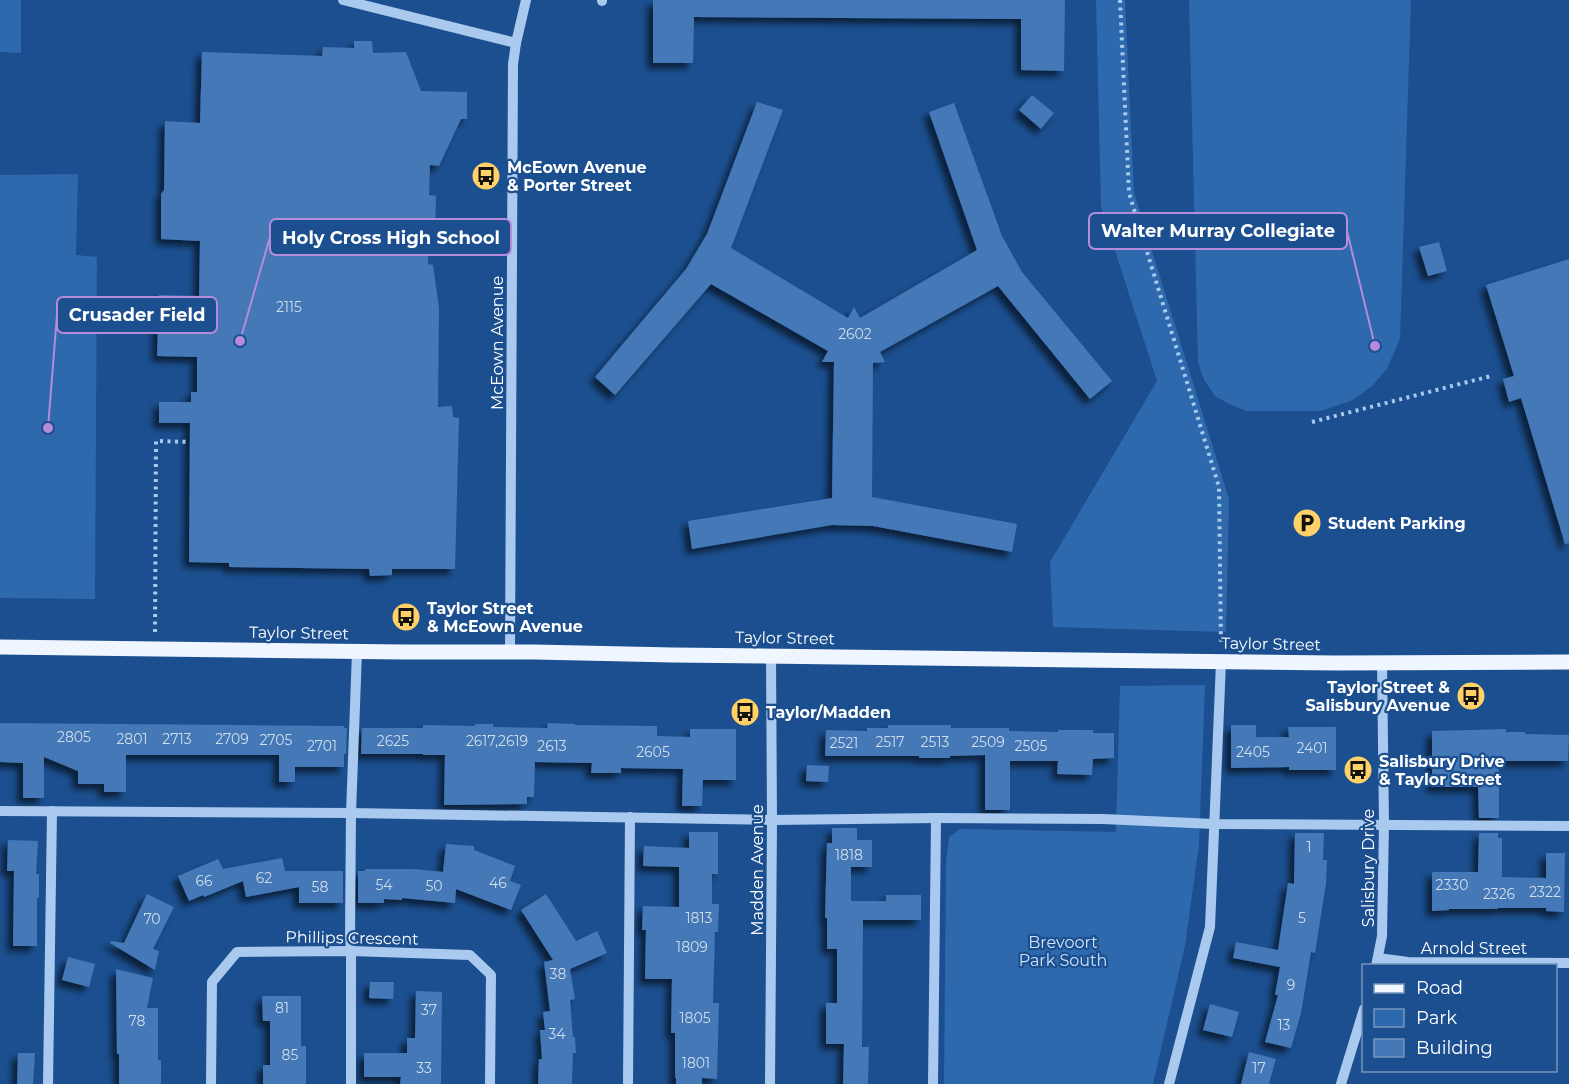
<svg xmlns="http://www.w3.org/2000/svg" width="1569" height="1084" viewBox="0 0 1569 1084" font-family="Montserrat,sans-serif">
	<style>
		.green { fill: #2e69ad }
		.building { fill: #4478b7; filter: url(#shadow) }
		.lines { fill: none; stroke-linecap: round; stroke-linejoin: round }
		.path { stroke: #a9c9ee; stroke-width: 4; stroke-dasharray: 3 4.5; stroke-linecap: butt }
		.minor { stroke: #a9c9ee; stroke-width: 10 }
		.major { stroke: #f0f6ff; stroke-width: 15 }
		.labels { text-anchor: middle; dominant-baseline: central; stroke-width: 4.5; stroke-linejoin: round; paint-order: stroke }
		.number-label { font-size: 14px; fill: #d0dded }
		.poi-label { font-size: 16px; font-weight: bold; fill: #fff; stroke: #1b4f8f; text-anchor: start }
		.street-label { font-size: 16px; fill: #fff; stroke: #1b4f8f }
		.park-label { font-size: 16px; fill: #cfe3fa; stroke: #1b4f8f }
		.leader { fill: none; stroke: #b68bdc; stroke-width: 2 }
		.callout-dot { fill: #b68bdc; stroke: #1b4f8f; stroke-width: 2 }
		.callout { fill: #1b4f8f; stroke: #b68bdc; stroke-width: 2 }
		.callout-label { font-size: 18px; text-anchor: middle; font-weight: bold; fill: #fff }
	</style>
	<defs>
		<filter id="shadow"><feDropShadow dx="-5.5" dy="5.5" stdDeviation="3" flood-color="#0009"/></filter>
	</defs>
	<rect width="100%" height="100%" fill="#1b4f8f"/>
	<g class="green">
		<path d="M0,0H21V53L0,52Z"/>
		<path d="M1096,0H1125L1134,193L1229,499L1226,632L1053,627L1050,562L1157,381L1101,207Z"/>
		<path d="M1189,0H1411L1400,339L1387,369L1372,386L1353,400L1321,411H1247L1229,404L1215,396L1204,380L1198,362Z"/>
		<path d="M78,174L76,255L97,257L95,599L0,598V175Z"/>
		<path d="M1205,685L1199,845L1185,946L1153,1084H944L946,863L949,837L960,829L1116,832L1120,686Z"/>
	</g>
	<g class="building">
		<path d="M653,0H1065L1064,71L1021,70V19L694,17L693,63H653Z"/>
		<path d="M354,41H372L373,53L406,52L421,91L467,92V119H461L439,166L430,165L429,195L436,196L435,232H429L428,264L433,265L439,308L438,407L452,406L453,417L459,418L455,569H392V575L370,576L369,569L229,567V563L189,562L190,423H159V402H191V392H197V357L157,356L159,295L199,296L200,241L161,239V194L164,190L165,121L200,123L202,52L322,56L323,47L354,48Z"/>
		<path d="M1032,95L1054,113L1041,129L1019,110Z"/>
		<path d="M757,102L783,110L731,248L848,318L854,307L860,318L977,250L929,112L954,103L1002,236L1022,272L1112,381L1090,399L998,286L880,352L885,362L873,363L872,497L1017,524L1012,552L873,526L832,525L692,549L688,521L832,498L834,362H822L828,351L711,284L615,395L595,377L686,269L707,234Z"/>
		<path d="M1439,242L1447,271L1428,276L1419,247Z"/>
		<path d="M1569,259V543L1565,544L1521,398L1509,402L1503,379L1514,376L1486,285Z"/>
		<path d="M0,723L344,726V728H347L346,754H344V767H295V782H279V755H126V792H104V784H78V771L44,757V798H23V763L0,762Z"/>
		<path d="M548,723L575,724V725L657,726V736L690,737V729H736V780H703L702,806H682L683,769L621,768V773H591L592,763L535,762L534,797H527V804L444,805L445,755H423V754H361L362,728H423V725L475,726V724H493V727L547,728Z"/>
		<path d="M888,725H951V728H1009V731L1058,732V730H1093V733H1114V758L1093,759L1092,775L1057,774L1058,761H1010V810H985V755L950,756V758H919V756H825L826,730L867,731V728H888Z"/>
		<path d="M1231,725H1256V737H1289L1288,727H1336V770H1289V767L1231,768Z"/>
		<path d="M1506,729V732H1525V734L1569,735L1568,761H1499V818H1479L1478,787H1432V731Z"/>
		<path d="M807,765L829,766L828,782L806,781Z"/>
		<path d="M832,828H857V840H872V867H851V901H886V895H921V920H863L862,1047H869L868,1084H843L844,1044H826V1003H837V949H827V918H825L827,843H832Z"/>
		<path d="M689,832H718V874H712V904H719L718,932H715L713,1003H719L717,1079L702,1078V1084H676V1078H675V1033H671L672,979H645L646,930H642L643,906L679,907V867L643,866L644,846L689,848Z"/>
		<path d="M1295,833H1324L1323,860H1327L1326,884L1315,953L1311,952L1301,1013L1291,1048L1265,1042L1278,995H1275L1280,967L1233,958L1236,942L1278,950L1288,883L1294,884Z"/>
		<path d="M1479,833H1498V838H1502V877L1546,878V853H1565L1564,912L1546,911V908H1498V909H1449V910L1432,911V872H1478Z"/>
		<path d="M8,840L38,841L36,874H39V898H37V946H13L14,871H7Z"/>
		<path d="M446,844L474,846V850L515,866L510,881L521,885L511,910L456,889L455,903L402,898V900L384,899V903H358V871H365V869H414L443,872Z"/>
		<path d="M282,858L285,871H343V903H299V887L246,897L243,881L204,897L203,895L189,901L178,876L218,859L223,869Z"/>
		<path d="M147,894L174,907L153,949L159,951L155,970L110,943L111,941L124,943Z"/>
		<path d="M546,894L576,941L597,931L607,953L570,969L575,999L570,1000L573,1037H575L576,1053H573L572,1084H538L539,1059H542L540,1030H545L543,1012L550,1011L544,962L553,960L521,910Z"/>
		<path d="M68,957L95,964L89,987L62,980Z"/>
		<path d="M116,969L153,978L147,1008H158V1060H161V1084H119V1054H117Z"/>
		<path d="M370,982H394L393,999L369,998Z"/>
		<path d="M416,991L442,992L441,1084H400L401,1077H364V1053H407V1038H415Z"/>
		<path d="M262,996H301V1046H306V1084H263V1065H270V1021H263Z"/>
		<path d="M1210,1004L1239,1012L1232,1037L1203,1030Z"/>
		<path d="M1249,1052L1276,1059L1269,1084H1241Z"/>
		<path d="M18,1053H35L33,1084H17Z"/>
	</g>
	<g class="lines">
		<g class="path">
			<path d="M1120,0L1129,193L1219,487L1221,646"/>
			<path d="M1312,422L1491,376"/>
			<path d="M155,632L156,441L190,442"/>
		</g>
		<g class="minor">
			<path d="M343,0L516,43"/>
			<path d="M602,1V0"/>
			<path d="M510,651L513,64L516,43L526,0"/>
			<path d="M0,811L351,813L772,820L936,818L1103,819L1214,824L1569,826"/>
			<path d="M1378,958L1408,962L1569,963"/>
			<path d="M1376,966L1382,936L1384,824L1382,662"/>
			<path d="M48,1084L52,811"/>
			<path d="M211,1084L212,982L237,952L351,951L470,955L491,975L490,1084"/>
			<path d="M351,1084V951L350,937L351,813L357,652"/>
			<path d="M628,1084L630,817"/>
			<path d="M770,1084L772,820L771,656"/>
			<path d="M933,1084L936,818"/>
			<path d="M1169,1084L1210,927L1221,662"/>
			<path d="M1341,1084L1364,1009"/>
		</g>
		<path class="major" d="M0,647L404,652H534L673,655L1335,663L1569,662"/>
	</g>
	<defs>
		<g id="bus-disc" transform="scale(1.5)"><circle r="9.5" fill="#ffd166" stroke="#1b4f8f"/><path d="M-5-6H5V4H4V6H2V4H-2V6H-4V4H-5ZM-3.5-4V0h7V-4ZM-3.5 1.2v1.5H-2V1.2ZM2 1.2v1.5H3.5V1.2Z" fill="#111"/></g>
		<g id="parking-disc" transform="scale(1.5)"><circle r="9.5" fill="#ffd166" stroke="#1b4f8f"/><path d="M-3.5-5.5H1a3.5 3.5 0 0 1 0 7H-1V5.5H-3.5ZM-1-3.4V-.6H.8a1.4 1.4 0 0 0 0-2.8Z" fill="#111"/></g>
	</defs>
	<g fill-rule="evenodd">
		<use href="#bus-disc" x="486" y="176"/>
		<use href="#parking-disc" x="1307" y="523"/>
		<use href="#bus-disc" x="406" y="617"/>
		<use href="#bus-disc" x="1471" y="696"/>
		<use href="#bus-disc" x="745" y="712"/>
		<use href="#bus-disc" x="1358" y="770"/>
	</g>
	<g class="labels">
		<g class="number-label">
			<text x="289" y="307">2115</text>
			<text x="855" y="334">2602</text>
			<text x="74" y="737">2805</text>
			<text x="132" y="739">2801</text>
			<text x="177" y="739">2713</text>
			<text x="232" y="739">2709</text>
			<text x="276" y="740">2705</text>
			<text x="393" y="741">2625</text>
			<text x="497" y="741">2617,2619</text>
			<text x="890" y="742">2517</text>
			<text x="935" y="742">2513</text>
			<text x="988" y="742">2509</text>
			<text x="844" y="743">2521</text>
			<text x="322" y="746">2701</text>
			<text x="552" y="746">2613</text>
			<text x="1031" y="746">2505</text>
			<text x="1312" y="748">2401</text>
			<text x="653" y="752">2605</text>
			<text x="1253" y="752">2405</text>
			<text x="1309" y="847">1</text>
			<text x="849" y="855">1818</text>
			<text x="264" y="878">62</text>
			<text x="204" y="881">66</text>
			<text x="498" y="883">46</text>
			<text x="384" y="885">54</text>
			<text x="1452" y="885">2330</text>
			<text x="434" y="886">50</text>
			<text x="320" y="887">58</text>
			<text x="1545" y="892">2322</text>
			<text x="1499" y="894">2326</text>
			<text x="699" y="918">1813</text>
			<text x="1302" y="918">5</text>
			<text x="152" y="919">70</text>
			<text x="692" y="947">1809</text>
			<text x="558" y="974">38</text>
			<text x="1291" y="985">9</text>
			<text x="282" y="1008">81</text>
			<text x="429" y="1010">37</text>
			<text x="695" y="1018">1805</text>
			<text x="137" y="1021">78</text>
			<text x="1284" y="1025">13</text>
			<text x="557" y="1034">34</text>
			<text x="290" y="1055">85</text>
			<text x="696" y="1063">1801</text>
			<text x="424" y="1068">33</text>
			<text x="1259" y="1068">17</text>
		</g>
		<g class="poi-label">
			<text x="507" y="167">McEown Avenue<tspan x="507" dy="18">&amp; Porter Street</tspan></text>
			<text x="1328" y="523">Student Parking</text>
			<text x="427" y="608">Taylor Street<tspan x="427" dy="18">&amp; McEown Avenue</tspan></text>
			<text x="1450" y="687" text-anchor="end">Taylor Street &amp;<tspan x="1450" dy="18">Salisbury Avenue</tspan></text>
			<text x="766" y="712">Taylor/Madden</text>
			<text x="1379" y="761">Salisbury Drive<tspan x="1379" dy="18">&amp; Taylor Street</tspan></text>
		</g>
		<g class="street-label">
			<text transform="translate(497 343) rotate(-90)">McEown Avenue</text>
			<text transform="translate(299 633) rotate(1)">Taylor Street</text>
			<text transform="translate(785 638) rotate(1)">Taylor Street</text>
			<text transform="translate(1271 644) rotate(1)">Taylor Street</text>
			<text transform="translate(1368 868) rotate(-90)">Salisbury Drive</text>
			<text transform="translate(757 870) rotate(-90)">Madden Avenue</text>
			<text transform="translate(352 938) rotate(1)">Phillips Crescent</text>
			<text x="1474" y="948">Arnold Street</text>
		</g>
		<g class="park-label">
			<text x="1063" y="942">Brevoort<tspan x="1063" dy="18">Park South</tspan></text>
		</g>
	</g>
	<path class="leader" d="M1375 346L1347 231M240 341L270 237M48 428L57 315"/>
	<g class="callout-dot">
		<circle cx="1375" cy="346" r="6"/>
		<circle cx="240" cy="341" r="6"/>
		<circle cx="48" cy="428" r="6"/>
	</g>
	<g class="callout">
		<rect x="1089" y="213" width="258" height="36" rx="6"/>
		<rect x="270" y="219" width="241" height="36" rx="6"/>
		<rect x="57" y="297" width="160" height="36" rx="6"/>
	</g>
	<g class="callout-label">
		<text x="1218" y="237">Walter Murray Collegiate</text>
		<text x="391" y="244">Holy Cross High School</text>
		<text x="137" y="321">Crusader Field</text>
	</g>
	<rect x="1362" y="964" width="195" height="108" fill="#1b4f8f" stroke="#7695bc" stroke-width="1.5"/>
	<rect x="1374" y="984" width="30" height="9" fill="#f0f6ff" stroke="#7695bc" stroke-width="1.5"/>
	<text x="1416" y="994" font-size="18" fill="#ffffff">Road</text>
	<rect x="1374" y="1009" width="30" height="18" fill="#2e69ad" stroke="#7695bc" stroke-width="1.5"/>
	<text x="1416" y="1024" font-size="18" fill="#ffffff">Park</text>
	<rect x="1374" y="1039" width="30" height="18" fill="#4478b7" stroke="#7695bc" stroke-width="1.5"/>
	<text x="1416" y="1054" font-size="18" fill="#ffffff">Building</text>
</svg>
